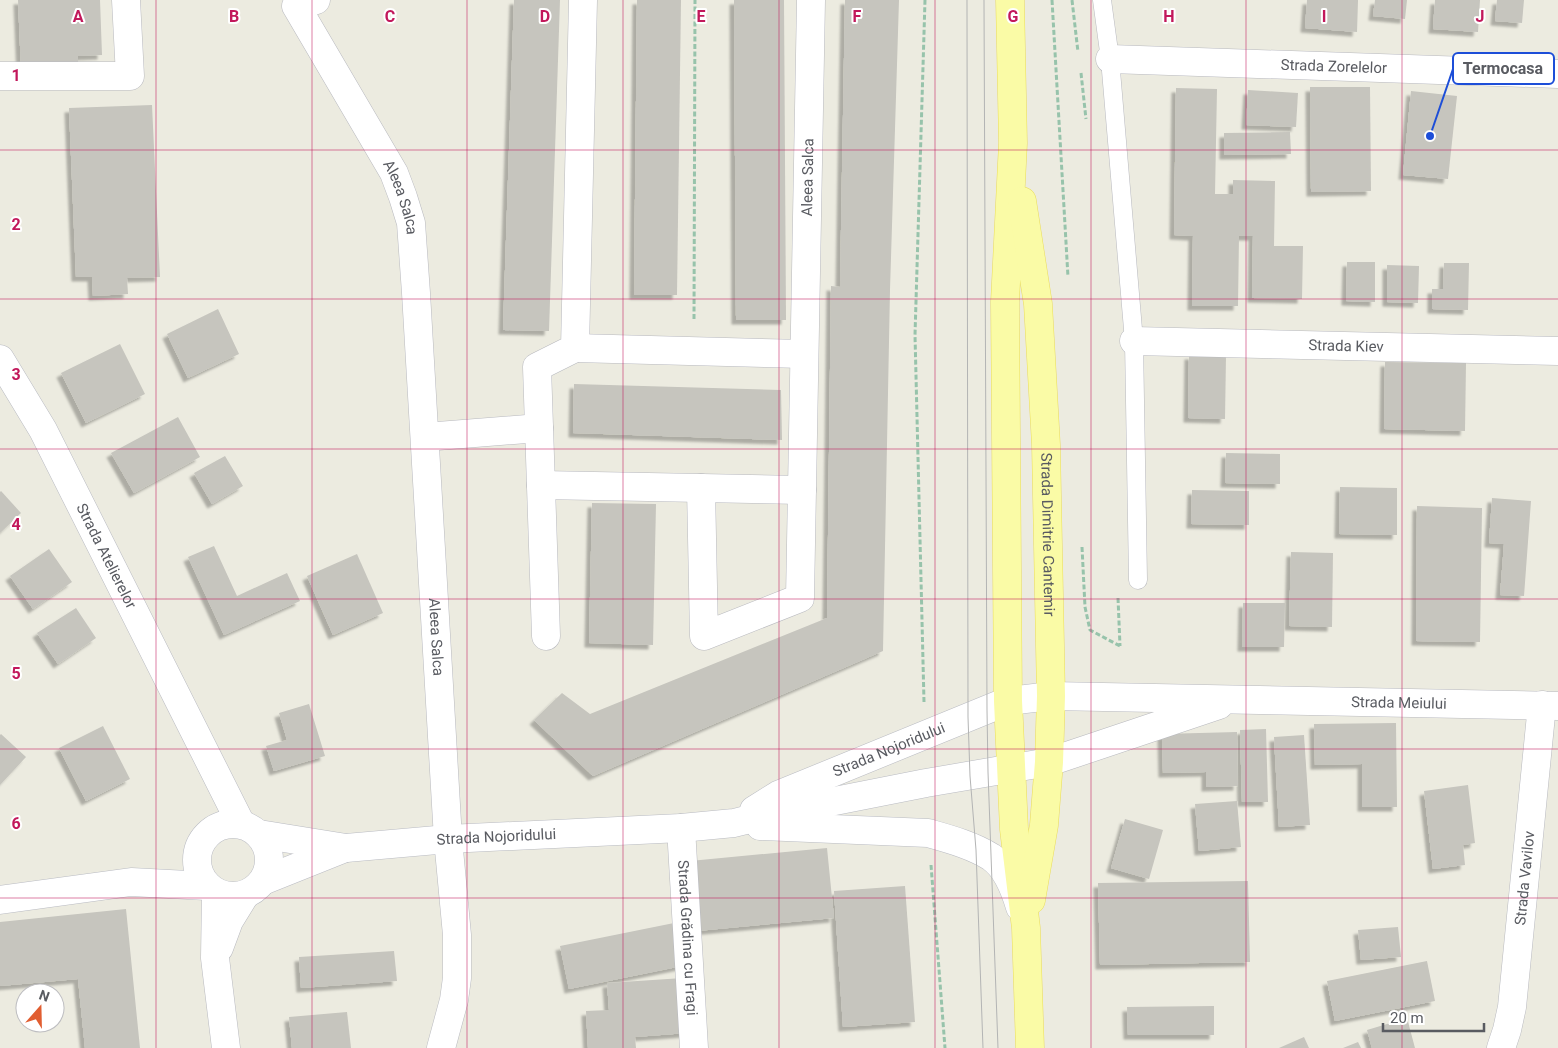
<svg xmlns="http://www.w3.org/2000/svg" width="1558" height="1048" viewBox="0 0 1558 1048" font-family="Roboto,sans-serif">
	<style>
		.building { fill: #c6c5be; filter: url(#shadow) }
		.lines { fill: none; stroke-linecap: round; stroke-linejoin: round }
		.service-casing { stroke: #b8b9bf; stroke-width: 19 }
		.minor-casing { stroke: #b8b9bf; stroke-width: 29 }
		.tertiary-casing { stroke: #b8b9bf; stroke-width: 29 }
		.secondary-casing { stroke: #b9bbc2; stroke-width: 29 }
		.primary-casing { stroke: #eadc5b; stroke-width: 29 }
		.path { stroke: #97c3ab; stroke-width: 3; stroke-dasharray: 5 2.5; stroke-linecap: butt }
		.service { stroke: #fff; stroke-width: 18 }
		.minor { stroke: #fff; stroke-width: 28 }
		.tertiary { stroke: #fff; stroke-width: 28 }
		.secondary { stroke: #fff; stroke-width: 28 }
		.primary { stroke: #fafba6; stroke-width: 28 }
		.tram { stroke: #b3b4b4; stroke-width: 1 }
		.grid { fill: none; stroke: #c2185b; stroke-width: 1; stroke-opacity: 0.55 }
		.labels { text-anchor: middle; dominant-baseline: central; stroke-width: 4; stroke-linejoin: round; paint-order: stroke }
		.street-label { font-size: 15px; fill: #595b61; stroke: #fff }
		.grid-label { font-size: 16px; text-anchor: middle; font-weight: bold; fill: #c2185b; stroke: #fff; stroke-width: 4; stroke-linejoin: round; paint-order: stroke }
		.leader { fill: none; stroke: #1d4ed8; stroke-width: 2 }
		.callout-dot { fill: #1d4ed8; stroke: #fff; stroke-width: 2 }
		.callout { fill: #fff; stroke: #1d4ed8; stroke-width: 2 }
		.callout-label { font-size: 16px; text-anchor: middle; font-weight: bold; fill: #595b61 }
	</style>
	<defs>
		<filter id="shadow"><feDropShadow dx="-4.5" dy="4.5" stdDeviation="1" flood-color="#0004"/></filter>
	</defs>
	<rect width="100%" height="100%" fill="#ecebe0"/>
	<g class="building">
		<path d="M18,0H100L102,55L78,56V68L21,70Z"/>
		<path d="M514,0H560L549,331L503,330Z"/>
		<path d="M637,0H681L677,295H634Z"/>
		<path d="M734,0H784L786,320H736Z"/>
		<path d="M845,0H899L890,290L883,651L593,776L534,720L562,693L590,714L827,618L831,286L840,287Z"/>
		<path d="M1307,0H1358L1357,32L1305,28Z"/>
		<path d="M1375,0H1407L1405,19L1373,16Z"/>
		<path d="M1435,0H1480L1478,32L1433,29Z"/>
		<path d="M1497,0H1524L1522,23L1495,21Z"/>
		<path d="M1310,87H1370L1371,191L1311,192Z"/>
		<path d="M1176,88L1217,89L1215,194H1233V180L1275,181L1274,246H1303L1302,299L1252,298L1253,236H1239L1238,306H1192L1193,236L1174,235Z"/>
		<path d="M1248,90L1298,93L1296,127L1246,125Z"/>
		<path d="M1411,91L1457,96L1448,179L1403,175Z"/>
		<path d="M152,105L160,277L127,278L128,294L93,296L92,277H76L69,108Z"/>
		<path d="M1290,132L1291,154L1224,155V133Z"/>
		<path d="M1347,262H1375V302L1346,301Z"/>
		<path d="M1444,263H1469L1468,310L1432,309V289H1443Z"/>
		<path d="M1387,265L1419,266L1418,303L1387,302Z"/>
		<path d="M218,309L239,354L188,378L167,334Z"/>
		<path d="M120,344L145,394L86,423L61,373Z"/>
		<path d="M1189,355L1226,356L1225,419L1188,418Z"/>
		<path d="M1385,362L1466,363L1465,431L1384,429Z"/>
		<path d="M574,384L781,390L782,440L573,433Z"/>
		<path d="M178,417L200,457L134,493L111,453Z"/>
		<path d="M1226,453L1280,454V484L1225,483Z"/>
		<path d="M225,456L243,486L212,504L194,473Z"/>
		<path d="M1340,487L1397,488V535L1339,534Z"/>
		<path d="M1192,490L1249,491V525L1191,524Z"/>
		<path d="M1,491L21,513L0,533V492Z"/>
		<path d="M1492,498L1531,501L1524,596L1500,595L1504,544L1489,543Z"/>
		<path d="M592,503L656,504L653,645L589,643Z"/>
		<path d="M1417,506L1482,508L1480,642L1416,641Z"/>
		<path d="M214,546L237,596L287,573L300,601L224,635L188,557Z"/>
		<path d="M49,549L72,582L33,609L10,576Z"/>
		<path d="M1291,552L1333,553L1332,627L1289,626Z"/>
		<path d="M357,554L383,613L333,635L307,576Z"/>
		<path d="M1243,603H1285L1284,647H1242Z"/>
		<path d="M76,608L96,638L58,664L37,633Z"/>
		<path d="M309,704L325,756L274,771L266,746L287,740L279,713Z"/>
		<path d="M1396,723L1397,807H1362V764L1315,765L1314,724Z"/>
		<path d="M103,726L130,779L86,801L59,748Z"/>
		<path d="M1266,729L1268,802H1242L1240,730Z"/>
		<path d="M1237,732L1238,786L1206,787V772L1163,773L1162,734Z"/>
		<path d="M1,734L26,757L0,785V735Z"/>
		<path d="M1304,735L1310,825L1279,827L1274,737Z"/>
		<path d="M1468,785L1475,843L1463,845L1465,865L1433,869L1424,791Z"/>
		<path d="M1237,801L1241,847L1199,851L1195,804Z"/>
		<path d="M1125,819L1163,830L1149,879L1111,868Z"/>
		<path d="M827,848L834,918L697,931L690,861Z"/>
		<path d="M1248,881L1250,962L1100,965L1098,883Z"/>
		<path d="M905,886L915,1022L843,1027L834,891Z"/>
		<path d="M126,909L140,1048H85L78,979L0,986V922Z"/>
		<path d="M674,923L682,966L569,989L560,946Z"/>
		<path d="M1398,927L1401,957L1361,960L1358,930Z"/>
		<path d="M394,951L397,981L301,988L299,957Z"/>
		<path d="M1427,961L1435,1001L1335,1021L1327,981Z"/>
		<path d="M683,978L687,1033L635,1037L636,1048H588L586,1011L609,1010L607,983Z"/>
		<path d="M1214,1006V1035H1128L1127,1007Z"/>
		<path d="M347,1012L351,1048H292L289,1017Z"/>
		<path d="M1407,1018L1415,1048H1372L1367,1030Z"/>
		<path d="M1304,1037L1309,1048H1279Z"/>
		<path d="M1358,1042L1361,1048H1343Z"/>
	</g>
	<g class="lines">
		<g class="service-casing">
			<path id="service" d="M1102,0L1110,59L1134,341L1138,580"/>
		</g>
		<g class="minor-casing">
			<g id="minor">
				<path id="s1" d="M316,0L296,6L394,173L403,197L411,223L416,293L448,839L457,935V978L454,1000L441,1048"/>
				<path id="s2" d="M1110,59L1558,74"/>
				<path d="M0,76H130L126,0"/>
				<path id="s3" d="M1134,341L1558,351"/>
				<path d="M575,348L804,354"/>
				<path d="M425,437L539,428"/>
				<path id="s4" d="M541,485L701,488L704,636L800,598L811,0"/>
				<path d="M701,488L802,490"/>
				<path d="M546,636L537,367L575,348L583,0"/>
				<path id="s5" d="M1051,696L1558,706"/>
				<path d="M1049,762L1219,705"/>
				<path id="s6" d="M681,828L694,1048"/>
				<path id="s7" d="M1501,1048L1507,1030L1512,1007L1542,705"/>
			</g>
		</g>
		<g class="tertiary-casing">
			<g id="tertiary">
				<path d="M216,893L215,958L226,1048"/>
				<path d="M219,948L229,921L245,895"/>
			</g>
		</g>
		<g class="secondary-casing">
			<g id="secondary">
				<path id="s8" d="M0,359L43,430L241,824"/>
				<path id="s9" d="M754,810L778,795L1008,701L1051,696"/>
				<circle cx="233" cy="860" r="36"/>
				<path d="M760,826L928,833C949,839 972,845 991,857C1006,867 1015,890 1020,907"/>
				<path id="s10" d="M259,834L346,848L448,839L681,828L734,823L774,813L926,783L1049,762"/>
				<path d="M265,880L345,848"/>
				<path d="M0,900L131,882L207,886"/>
			</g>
		</g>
		<g class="primary-casing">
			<g id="primary">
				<path d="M1010,0L1013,143L1005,302L1008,701L1014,829L1026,928L1030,1048"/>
				<path id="s11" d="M1022,201L1038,304L1046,445L1051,696L1049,762L1044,825L1031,900"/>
			</g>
		</g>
		<g class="path">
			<path d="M1052,0L1068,277"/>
			<path d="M1072,0L1078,52"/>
			<path d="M1081,73L1086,119"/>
			<path d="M694,319L695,0"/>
			<path d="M1082,547L1085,607L1090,630L1120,646"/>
			<path d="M1118,598L1120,646"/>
			<path d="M924,702L915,335L925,0"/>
			<path d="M931,865L945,1048"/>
		</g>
		<use href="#service" class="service"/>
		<use href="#minor" class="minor"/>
		<use href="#tertiary" class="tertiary"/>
		<use href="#secondary" class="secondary"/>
		<use href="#primary" class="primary"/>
		<g class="tram">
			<path d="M967,0L968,717L970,776L976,850L983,1048"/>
			<path d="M984,0L987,710L988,772L998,1048"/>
		</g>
	</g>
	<path class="grid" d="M156,0V1048M312,0V1048M467,0V1048M623,0V1048M779,0V1048M935,0V1048M1091,0V1048M1246,0V1048M1402,0V1048M0,150H1558M0,299H1558M0,449H1558M0,599H1558M0,749H1558M0,898H1558"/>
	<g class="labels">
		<g class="street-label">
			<text stroke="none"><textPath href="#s2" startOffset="224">Strada Zorelelor</textPath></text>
			<text stroke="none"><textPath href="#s4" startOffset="832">Aleea Salca</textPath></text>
			<text stroke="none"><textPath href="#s1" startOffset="240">Aleea Salca</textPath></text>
			<text stroke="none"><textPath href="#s3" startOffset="212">Strada Kiev</textPath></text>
			<text stroke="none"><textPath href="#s11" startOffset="335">Strada Dimitrie Cantemir</textPath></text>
			<text stroke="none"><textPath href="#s8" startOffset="224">Strada Atelierelor</textPath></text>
			<text stroke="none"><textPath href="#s1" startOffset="682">Aleea Salca</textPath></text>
			<text stroke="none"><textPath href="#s5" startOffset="348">Strada Meiului</textPath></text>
			<text stroke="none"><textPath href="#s9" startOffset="148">Strada Nojoridului</textPath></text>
			<text stroke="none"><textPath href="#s10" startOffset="239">Strada Nojoridului</textPath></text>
			<text stroke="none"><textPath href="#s7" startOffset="172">Strada Vavilov</textPath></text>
			<text stroke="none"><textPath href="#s6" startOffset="110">Strada Grădina cu Fragi</textPath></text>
		</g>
	</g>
	<g class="grid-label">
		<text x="78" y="22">A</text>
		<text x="234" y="22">B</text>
		<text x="390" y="22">C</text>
		<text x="545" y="22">D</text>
		<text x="701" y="22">E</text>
		<text x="857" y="22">F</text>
		<text x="1013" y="22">G</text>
		<text x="1169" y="22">H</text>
		<text x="1324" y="22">I</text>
		<text x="1480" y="22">J</text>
		<text x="16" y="81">1</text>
		<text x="16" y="230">2</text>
		<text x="16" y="380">3</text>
		<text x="16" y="530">4</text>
		<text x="16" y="679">5</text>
		<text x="16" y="829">6</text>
	</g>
	<path class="leader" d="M1430 136L1453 69"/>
	<circle class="callout-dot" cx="1430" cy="136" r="5"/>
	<rect class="callout" x="1453" y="53" width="101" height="31" rx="5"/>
	<g class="callout-label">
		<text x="1503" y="74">Termocasa</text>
	</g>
	<g transform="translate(40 1008) rotate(20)"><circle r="24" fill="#ffffff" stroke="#bdbdc0"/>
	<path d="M0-4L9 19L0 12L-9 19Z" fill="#e15e31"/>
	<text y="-8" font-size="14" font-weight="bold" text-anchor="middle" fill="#595b61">N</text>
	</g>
	<path d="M1383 1023v8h101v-8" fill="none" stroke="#595b61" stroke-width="2.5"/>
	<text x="1390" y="1023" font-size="15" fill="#595b61" stroke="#ffffff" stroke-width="4" paint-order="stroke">20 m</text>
</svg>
